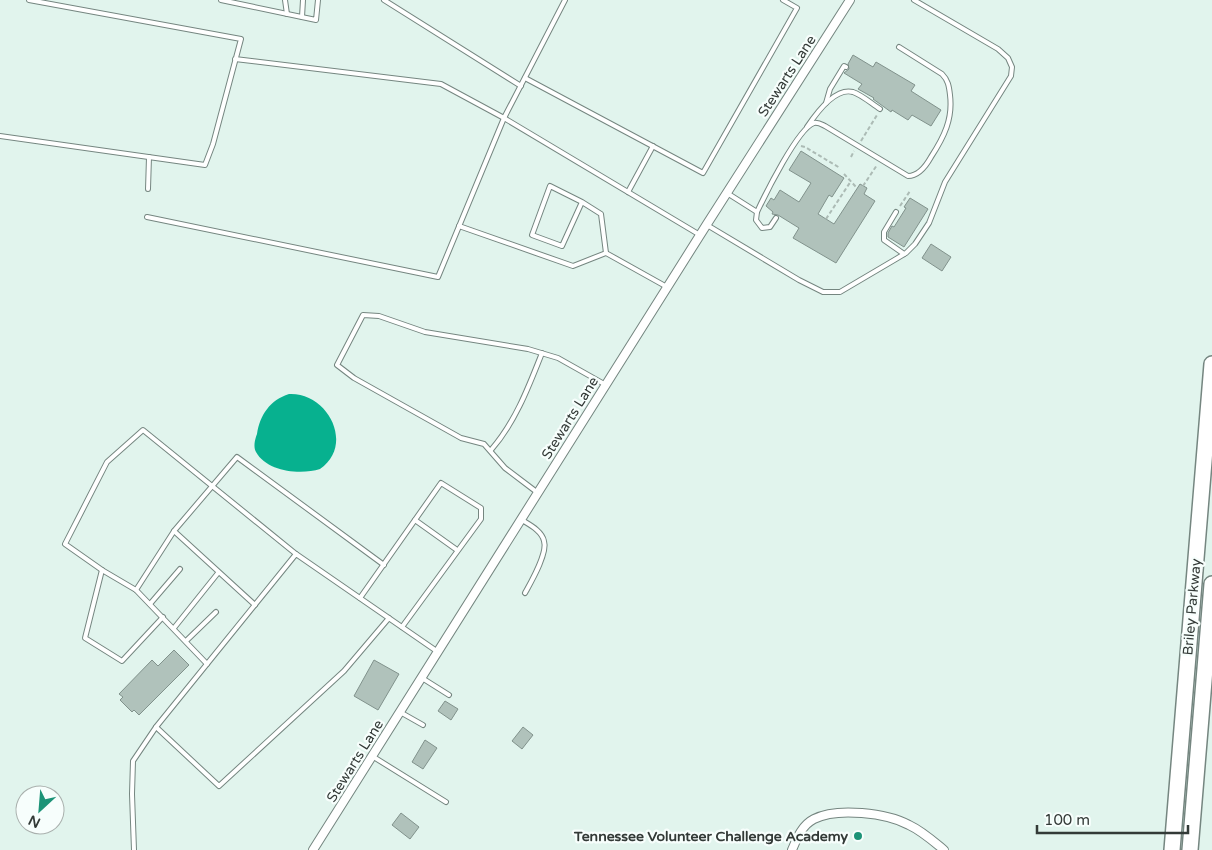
<svg xmlns="http://www.w3.org/2000/svg" width="1212" height="850" viewBox="0 0 1212 850" font-family="'Varela Round',sans-serif">
	<style>
		.water { fill: #07b18f }
		.building { fill: #b0c2bb; stroke: #81928c }
		.lines { fill: none; stroke-linecap: round; stroke-linejoin: round }
		.lane-casing { stroke: #758680; stroke-width: 6 }
		.street-casing { stroke: #758680; stroke-width: 10 }
		.highway-casing { stroke: #758680; stroke-width: 18 }
		.path { stroke: #acbbb5; stroke-width: 2; stroke-dasharray: 4 2.5; stroke-linecap: butt }
		.lane { stroke: #fff; stroke-width: 4 }
		.street { stroke: #fff; stroke-width: 8 }
		.highway { stroke: #fff; stroke-width: 15 }
		.poi-dot { fill: #1c9377; stroke: #f7fefc; stroke-width: 2 }
		.labels { text-anchor: middle; dominant-baseline: central; stroke-width: 4.5; stroke-linejoin: round; paint-order: stroke }
		.street-label { font-size: 14px; fill: #333a37; stroke: #f7fefc }
		.poi-label { font-size: 14px; font-weight: bold; fill: #333a37; stroke: #f7fefc; text-anchor: end }
	</style>
	<rect width="100%" height="100%" fill="#e1f4ed"/>
	<path class="water" d="M289,394C328,392 355,445 320,469C301,475 267,472 256,452C253,447 255,439 257,434C260,415 270,400 289,394Z"/>
	<g class="building">
		<path d="M853,55L873,67L876,62L915,85L911,91L941,110L931,126L912,115L908,120L892,110L891,112L873,99L874,98L858,89L862,84L844,73L849,69L848,64Z"/>
		<path d="M801,151L844,178L832,197L829,195L818,214L834,224L860,184L867,188L864,194L875,201L836,263L793,238L799,228L778,215L772,214L773,212L766,206L771,198L774,200L780,190L799,202L811,183L789,170Z"/>
		<path d="M910,198L928,209L904,247L888,237V233L892,226L894,227L906,208L904,207Z"/>
		<path d="M931,244L951,257L942,271L922,258Z"/>
		<path d="M174,650L189,665L139,715L134,710L132,712L120,700L123,697L119,694L152,660L158,666Z"/>
		<path d="M374,660L399,674L378,710L354,696Z"/>
		<path d="M445,701L458,709L451,720L438,711Z"/>
		<path d="M523,727L533,735L522,749L512,741Z"/>
		<path d="M425,740L437,748L423,769L412,762Z"/>
		<path d="M401,813L419,827L410,839L392,825Z"/>
	</g>
	<g class="lines">
		<g class="lane-casing">
			<g id="lane">
				<path d="M221,0L316,20L318,0"/>
				<path d="M285,0L287,14"/>
				<path d="M384,0L521,86"/>
				<path d="M302,17L303,0"/>
				<path d="M235,59L441,84L504,118L700,235"/>
				<path d="M525,78L703,173L797,8L783,0"/>
				<path d="M826,103L830,89L844,66L846,67"/>
				<path d="M807,127C815,115 835,87 853,92C862,95 872,104 880,109"/>
				<path d="M0,136L205,165L213,144L241,39L29,0"/>
				<path d="M148,189L149,157"/>
				<path d="M628,192L653,146"/>
				<path d="M727,193L757,212"/>
				<path d="M582,202L550,186L532,235L562,246L582,202L601,214L606,253"/>
				<path d="M896,212L884,232V240L904,254"/>
				<path d="M147,217L438,277L504,118L565,0"/>
				<path d="M776,218L770,227L762,228L756,220L757,212C765,195 798,128 814,123C818,122 821,124 825,126L908,176C919,176 926,166 931,157C944,137 953,119 950,95C949,86 948,80 942,74L899,47"/>
				<path d="M707,225L799,280L823,292H840L896,259L906,253L915,244L929,223L945,182L1011,76L1012,67L1008,58L998,49L914,0"/>
				<path d="M459,226L573,266L606,253L667,287"/>
				<path d="M491,450C515,423 529,386 542,353"/>
				<path d="M538,493L505,468L484,444L461,438L354,378L337,365L363,315L379,316L425,332L528,349L558,358L606,385"/>
				<path d="M415,520L457,550"/>
				<path d="M522,520C530,525 542,531 544,541C548,553 531,582 525,593"/>
				<path d="M102,570L85,638L122,661L163,617"/>
				<path d="M136,590L174,531"/>
				<path d="M360,598L441,483L481,508V519L402,627"/>
				<path d="M150,604L180,569"/>
				<path d="M255,605L174,531L237,457L384,565"/>
				<path d="M174,628L218,573"/>
				<path d="M186,641L216,612"/>
				<path d="M207,664L136,590L102,570L65,544L107,462L143,430L296,554"/>
				<path d="M422,678L449,695"/>
				<path d="M400,712L423,725"/>
				<path d="M156,727L219,786L344,671L389,618"/>
				<path d="M372,756L446,802"/>
				<path d="M134,850L132,794L133,761L156,727L296,554L438,652"/>
			</g>
		</g>
		<g class="street-casing">
			<g id="street">
				<path d="M313,850L707,224L850,0"/>
				<path d="M792,850C797,838 802,825 814,819C837,807 887,813 909,825C922,831 933,841 944,850"/>
			</g>
		</g>
		<g class="highway-casing">
			<g id="highway">
				<path d="M1172,850L1212,364"/>
				<path d="M1190,850L1212,584"/>
			</g>
		</g>
		<g class="path">
			<path d="M861,141L877,115"/>
			<path d="M801,146L805,147L840,168"/>
			<path d="M851,157L854,151"/>
			<path d="M844,174L857,188"/>
			<path d="M863,186L877,165"/>
			<path d="M900,206L910,191"/>
			<path d="M826,219L851,181"/>
		</g>
		<use href="#lane" class="lane"/>
		<use href="#street" class="street"/>
		<use href="#highway" class="highway"/>
	</g>
	<circle class="poi-dot" cx="858" cy="836" r="5"/>
	<g class="labels">
		<g class="street-label">
			<text transform="translate(787 76) rotate(-57)">Stewarts Lane</text>
			<text transform="translate(570 418) rotate(-58)">Stewarts Lane</text>
			<text transform="translate(1192 607) rotate(-85)">Briley Parkway</text>
			<text transform="translate(355 761) rotate(-58)">Stewarts Lane</text>
		</g>
		<g class="poi-label">
			<text x="848" y="836">Tennessee Volunteer Challenge Academy</text>
		</g>
	</g>
	<g transform="translate(40 810) rotate(206)"><circle r="24" fill="#f7fefc" stroke="#a9b0ad"/>
	<path d="M0-4L9 19L0 12L-9 19Z" fill="#1c9377"/>
	<text y="-8" font-size="14" font-weight="bold" text-anchor="middle" fill="#333a37">N</text>
	</g>
	<path d="M1037 825v8h151v-8" fill="none" stroke="#333a37" stroke-width="2.5"/>
	<text x="1044" y="825" font-size="15" fill="#333a37" stroke="#f7fefc" stroke-width="4" paint-order="stroke">100 m</text>
</svg>
